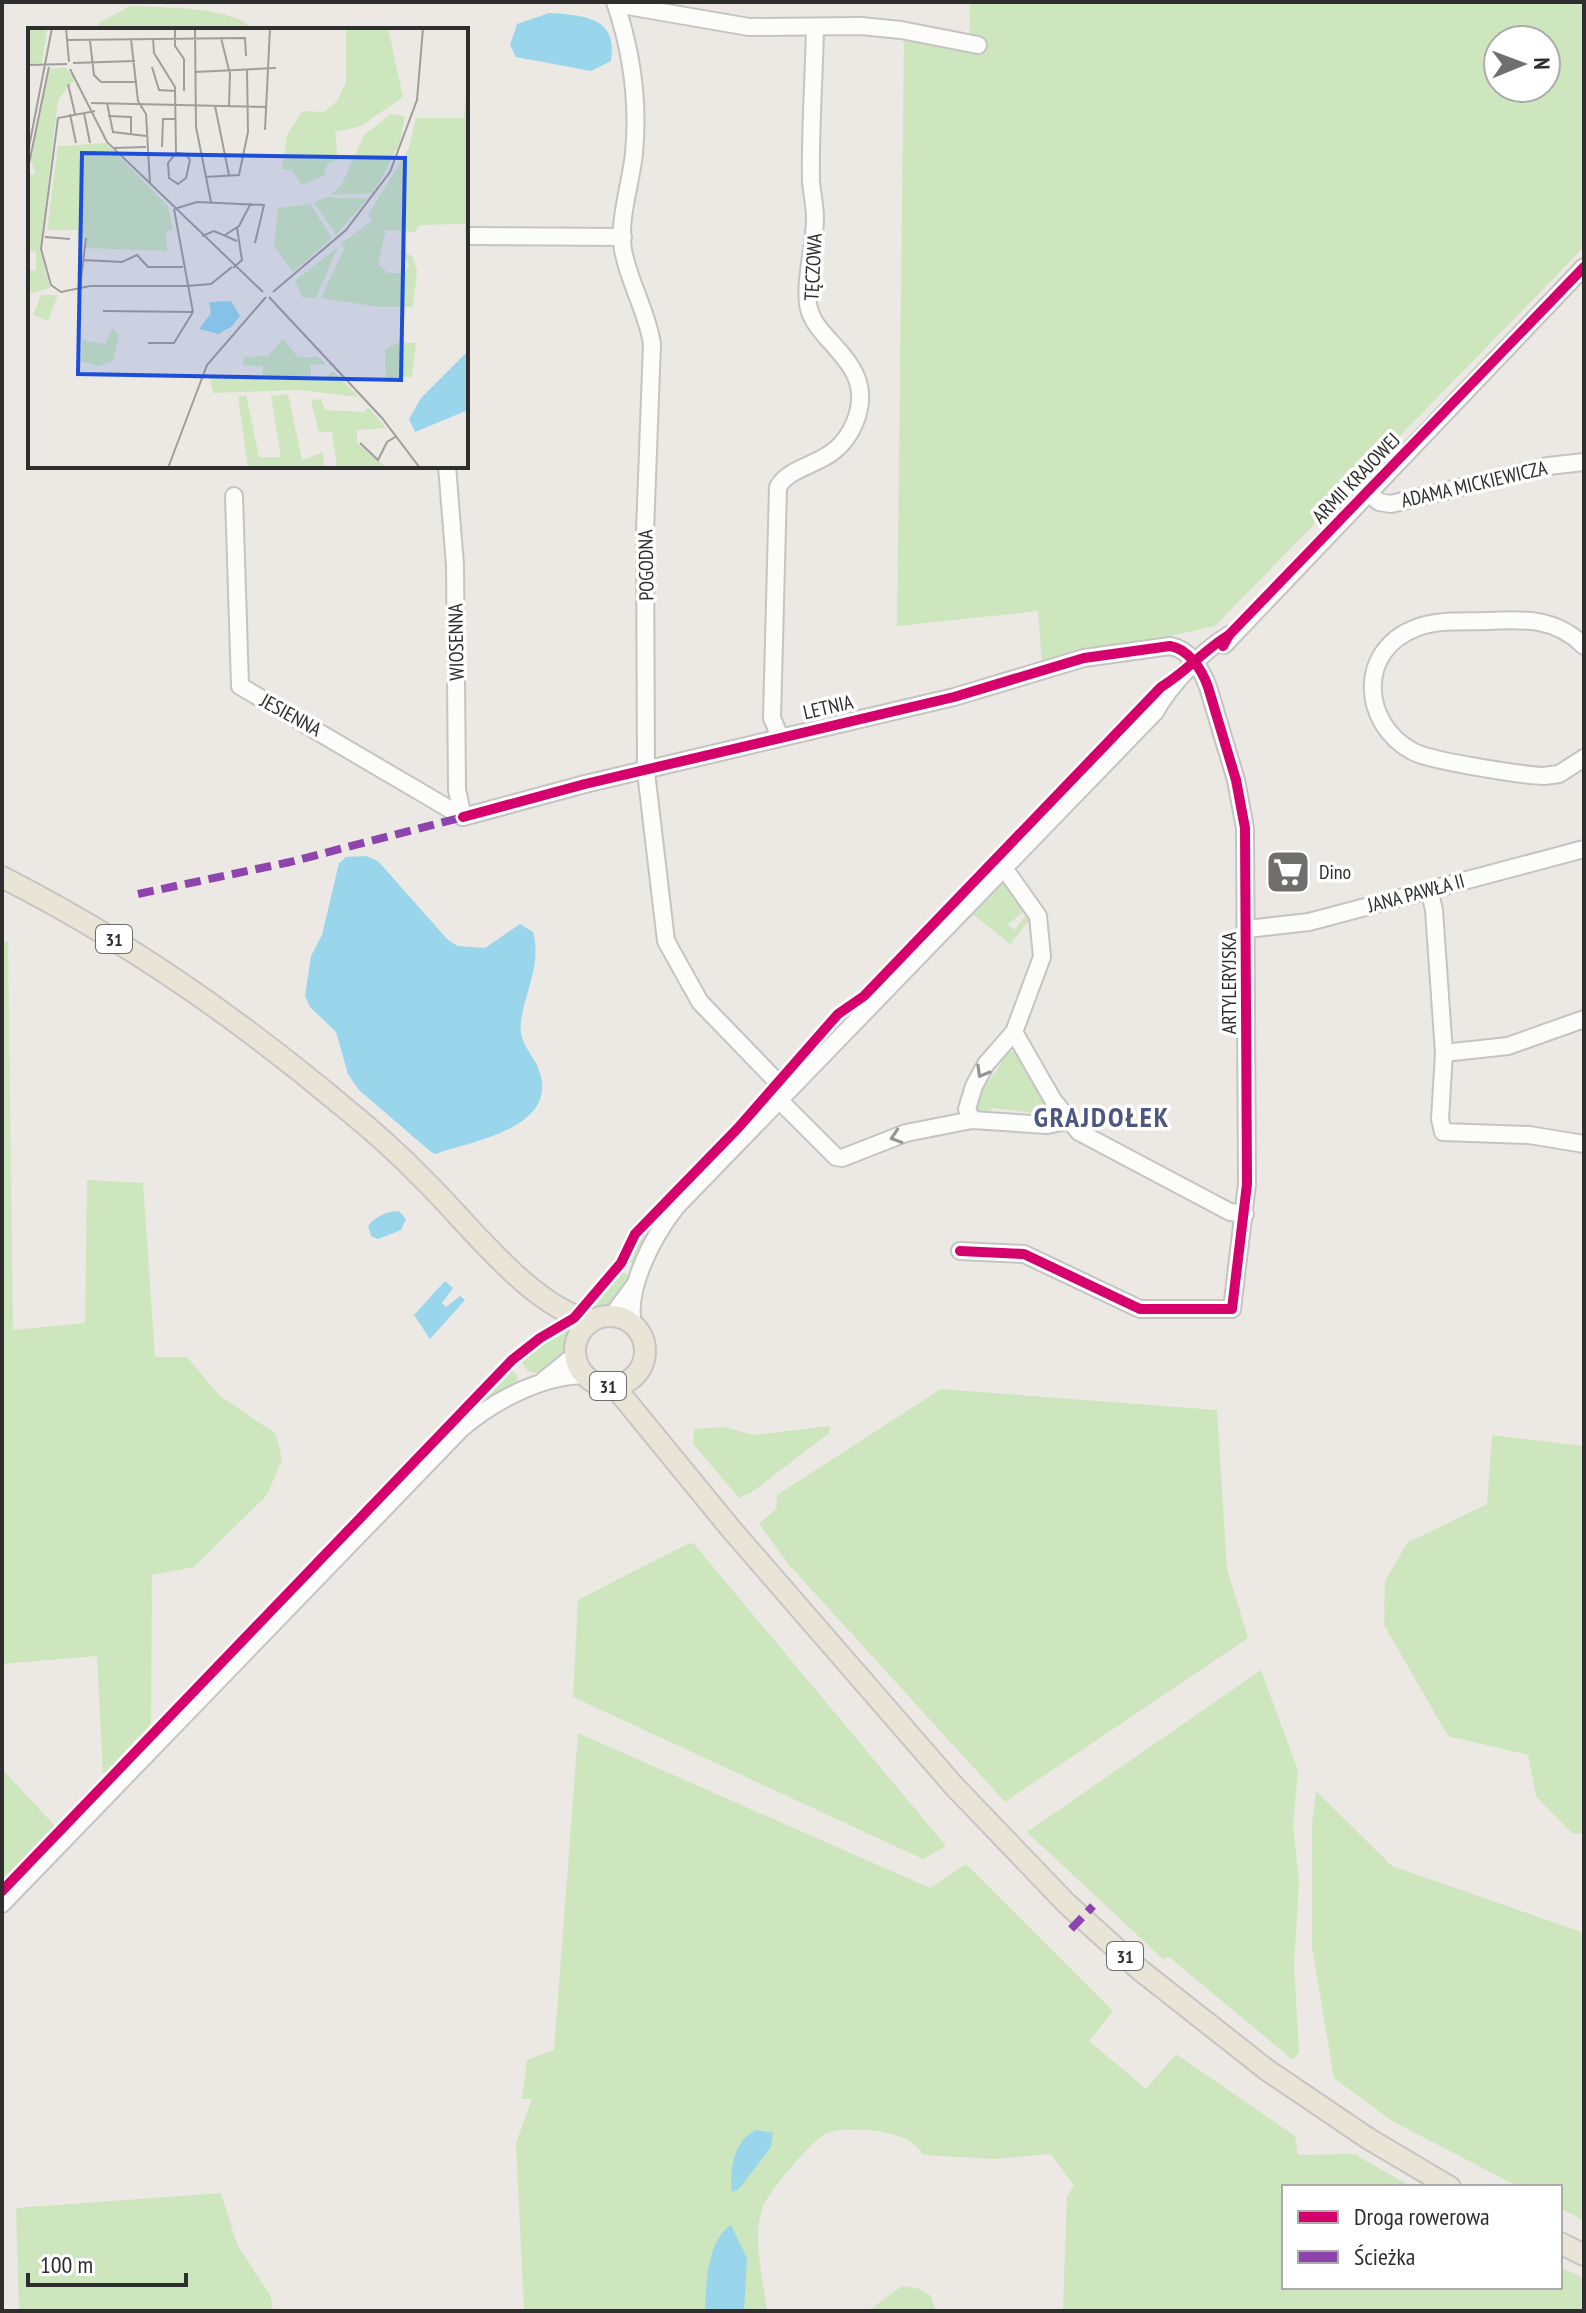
<svg xmlns="http://www.w3.org/2000/svg" width="1586" height="2313" viewBox="0 0 1586 2313" font-family="'PT Sans Narrow',sans-serif">
	<style>
		.green { fill: #cee6be; fill-rule: evenodd }
		.water { fill: #99d6ec }
		.lines { fill: none; stroke-linecap: round; stroke-linejoin: round }
		.minor-casing { stroke: #c5c4c5; stroke-width: 20 }
		.major-casing { stroke: #c6c5c4; stroke-width: 24 }
		.minor { stroke: #fcfcfb; stroke-width: 16 }
		.major { stroke: #e8e4d6; stroke-width: 20 }
		.quiet { stroke: #8e44ad; stroke-width: 8; stroke-dasharray: 16 8; stroke-linecap: butt }
		.cycleway-casing { stroke: #fff; stroke-width: 15 }
		.cycleway { stroke: #d6006c; stroke-width: 10 }
		.oneway { stroke: #959594 }
		.labels { text-anchor: middle; dominant-baseline: central; stroke-width: 7; stroke-linejoin: round; paint-order: stroke }
		.shield { fill: #fff; stroke: #6d6d6d; stroke-width: 2 }
		.shield-label { font-size: 18px; font-weight: bold; fill: #2e2e2e }
		.street-label { font-size: 20px; fill: #2e2e2e; stroke: #fff }
		.poi-label { font-size: 20px; fill: #2e2e2e; stroke: #fff; text-anchor: start }
		.district-label { font-size: 28px; font-weight: bold; letter-spacing: 2px; fill: #4d5680; stroke: #fff }
		.inset-road { fill: none; stroke: #a09e9b; stroke-width: 2 }
		.view { fill: #1d4ed8; fill-opacity: 0.15; stroke: #1d4ed8; stroke-width: 4 }
		.inset-edge { fill: none; stroke: #2e2e2e; stroke-width: 4 }
	</style>
	<rect width="100%" height="100%" fill="#ece8e4"/>
	<g class="green">
		<path d="M970,2H1584V247L1215,626L1042,664L1038,611L897,626L904,36L969,50ZM1498,40H1546V88H1498Z"/>
		<path d="M130,6C162,8 231,5 254,30H96L99,23Z"/>
		<path d="M1157,695H1162L1024,839H1019Z"/>
		<path d="M1005,882L1026,909L1008,925L1014,930L1027,914L1031,918L1010,944L974,915L964,922Z"/>
		<path d="M8,941L13,1330L85,1323L87,1180L143,1183L155,1357H187L219,1395L276,1434L282,1460L267,1495L194,1567L152,1575L151,1724L103,1775L97,1656L2,1664V942Z"/>
		<path d="M1005,1050L1020,1054L1047,1101L1035,1119L1034,1113L993,1108L987,1114L977,1110L981,1081L985,1087L1001,1064L998,1058Z"/>
		<path d="M694,1176L697,1178L638,1262L624,1264L637,1235Z"/>
		<path d="M617,1272L627,1274L630,1280L605,1312L581,1313Z"/>
		<path d="M566,1326L571,1342L569,1354L542,1374L528,1371L518,1357Z"/>
		<path d="M509,1367L517,1376L516,1387L439,1442Z"/>
		<path d="M941,1389L1217,1410L1227,1569L1248,1638L1005,1802L790,1566L759,1524L776,1509L777,1495Z"/>
		<path d="M830,1426L829,1433L755,1490L739,1498L693,1444L694,1429L724,1427L754,1435Z"/>
		<path d="M1492,1435L1584,1446V1834L1572,1833L1536,1796L1528,1755L1448,1736L1384,1625L1385,1581L1407,1543L1487,1504Z"/>
		<path d="M689,1543L694,1544L946,1846L923,1859L573,1697L578,1600Z"/>
		<path d="M1261,1670L1298,1771L1293,1825L1299,1883L1294,1965L1299,2052L1293,2060L1169,1957L1164,1960L1027,1832Z"/>
		<path d="M578,1733L930,1888L966,1864L1113,2011L1089,2041L1146,2089L1176,2054L1295,2136L1298,2155L1354,2154L1412,2187H1284V2287H1560V2267L1584,2278V2311H1063L1067,2196L1074,2186L1051,2154L994,2159L924,2155C920,2151 916,2145 911,2142C893,2130 846,2126 827,2133C813,2138 768,2193 763,2207C751,2237 764,2280 767,2311H524L516,2143L532,2099H522L527,2060L554,2050Z"/>
		<path d="M2,1769L55,1826L2,1881Z"/>
		<path d="M1316,1791L1392,1866L1584,1933V2221L1560,2208V2187H1519L1392,2121L1334,2078L1312,1947V1824Z"/>
		<path d="M221,2193L237,2244L271,2297L273,2311H19L16,2208Z"/>
		<path d="M902,2286L920,2289L931,2296L936,2311H868Z"/>
	</g>
	<g class="water">
		<path d="M549,13C583,15 619,17 611,61L591,71L516,57L510,45L517,24Z"/>
		<path d="M366,856L378,861L448,940L458,946L485,948L520,924L533,932C542,965 525,990 521,1022C518,1045 534,1053 540,1073C557,1129 471,1141 436,1154L431,1152L359,1090L348,1074L336,1032L310,1007L305,996L311,956L322,935L339,863L346,857Z"/>
		<path d="M399,1211L406,1219L401,1230L378,1239L371,1236L368,1226C376,1216 386,1212 399,1211Z"/>
		<path d="M445,1281L453,1288L442,1303L446,1307L460,1296L465,1300L430,1339L414,1315Z"/>
		<path d="M756,2130L773,2133L771,2147L739,2189L732,2192C729,2170 734,2140 756,2130Z"/>
		<path d="M731,2225L747,2258L744,2311H705C706,2285 707,2240 731,2225Z"/>
	</g>
	<g class="lines">
		<g class="minor-casing">
			<g id="minor">
				<path d="M615,2C632,52 639,100 634,153C631,184 618,219 623,250C629,283 647,311 652,344L645,531L646,772L666,941L700,1002L787,1092"/>
				<path d="M616,4L749,27L861,26L901,30L978,45"/>
				<path d="M466,236L623,237"/>
				<path d="M447,466L455,565L457,790L463,817"/>
				<path d="M1368,492L1379,502L1391,504L1548,466L1584,462"/>
				<path d="M234,496L240,686L463,817"/>
				<path d="M1224,645L1584,267"/>
				<path d="M1584,646C1556,618 1526,619 1488,621C1466,622 1437,619 1416,628C1357,650 1361,723 1412,751C1429,761 1522,775 1544,776L1559,774L1584,758"/>
				<path d="M780,737L772,718L778,487C794,460 836,469 855,422C879,362 813,343 808,304C805,276 815,246 815,218C815,206 812,194 811,181C810,130 814,79 815,28"/>
				<path d="M463,817L585,784L954,697L1084,658L1170,646C1189,649 1202,670 1208,687L1236,780L1245,828L1247,1184L1232,1309H1140L1024,1254L960,1251"/>
				<path d="M1429,889L1434,910L1444,1053L1440,1119L1443,1132L1529,1135L1584,1144"/>
				<path d="M1247,929L1309,922L1584,849"/>
				<path d="M1014,1032L1053,1100L1079,1132L1230,1212L1245,1214"/>
				<path d="M1444,1053L1508,1046L1584,1019"/>
				<path d="M779,1100L836,1157L842,1158L906,1133L972,1120L1047,1125L1067,1121"/>
				<path d="M972,1120L967,1109L974,1086L986,1064L1014,1032L1042,957L1038,916L1004,868"/>
				<path d="M612,1316L634,1286"/>
				<path d="M633,1325C625,1288 654,1235 676,1207L1155,712C1170,685 1202,651 1229,635"/>
				<path d="M544,1380L575,1355"/>
				<path d="M2,1904L461,1429C493,1401 541,1376 584,1375"/>
			</g>
		</g>
		<g class="major-casing">
			<g id="major">
				<path d="M2,877C124,939 235,1016 340,1104C370,1128 399,1154 426,1182C469,1224 531,1308 592,1321"/>
				<circle cx="610" cy="1351" r="35"/>
				<path d="M614,1386L731,1529L954,1786L1067,1904L1140,1970L1267,2070L1369,2139L1450,2187"/>
				<path d="M1560,2243L1584,2255"/>
			</g>
		</g>
		<use href="#minor" class="minor"/>
		<use href="#major" class="major"/>
		<g class="quiet">
			<path d="M138,894L290,862L463,817"/>
			<path d="M1071,1929L1093,1906"/>
		</g>
		<g class="cycleway-casing">
			<g id="cycleway">
				<path d="M1223,646L1229,635L1584,267"/>
				<path d="M463,817L585,784L954,697L1084,658L1170,646C1189,649 1202,670 1208,687L1236,780L1245,828L1247,1184L1232,1309H1140L1024,1254L960,1251"/>
				<path d="M2,1891L512,1360L540,1338L574,1318L621,1263L635,1234L738,1128L838,1014L864,996L1161,687C1186,672 1205,649 1229,635"/>
			</g>
		</g>
		<use href="#cycleway" class="cycleway"/>
	</g>
	<defs><path id="oneway-chevron" d="M-2-3.5L2.5 0L-2 3.5" fill="none" stroke-width="1.6" stroke-linecap="round" stroke-linejoin="round" transform="scale(2)"/></defs>
	<g class="oneway">
		<use href="#oneway-chevron" transform="translate(982 1072) rotate(120)"/>
		<use href="#oneway-chevron" transform="translate(896 1137) rotate(162)"/>
	</g>
	<defs>
		<g id="supermarket-square" transform="scale(2.3)"><rect x="-9" y="-9" width="18" height="18" rx="4" fill="#706f6e" stroke="#fff"/><path d="M-6-5.5h2.5l.6 2H6L4.5 2H-2.5L-4.4-4H-6ZM-1.5 3.2a1.3 1.3 0 1 0 .1 0ZM3 3.2a1.3 1.3 0 1 0 .1 0Z" fill="#fff"/></g>
	</defs>
	<g fill-rule="evenodd">
		<use href="#supermarket-square" x="1288" y="872"/>
	</g>
	<g class="labels">
		<g class="shield">
			<rect x="96" y="925" width="36" height="28" rx="6"/>
			<rect x="590" y="1372" width="36" height="28" rx="6"/>
			<rect x="1107" y="1942" width="36" height="28" rx="6"/>
		</g>
		<g class="shield-label">
			<text x="114" y="939">31</text>
			<text x="608" y="1386">31</text>
			<text x="1125" y="1956">31</text>
		</g>
		<g class="street-label">
			<text transform="translate(813 267) rotate(-87)">TĘCZOWA</text>
			<text transform="translate(1356 478) rotate(-46)">ARMII KRAJOWEJ</text>
			<text transform="translate(1474 484) rotate(-13)">ADAMA MICKIEWICZA</text>
			<text transform="translate(646 565) rotate(-91)">POGODNA</text>
			<text transform="translate(456 642) rotate(-91)">WIOSENNA</text>
			<text transform="translate(828 707) rotate(-13)">LETNIA</text>
			<text transform="translate(291 715) rotate(29)">JESIENNA</text>
			<text transform="translate(1416 893) rotate(-15)">JANA PAWŁA II</text>
			<text transform="translate(1229 983) rotate(-90)">ARTYLERYJSKA</text>
		</g>
		<g class="poi-label">
			<text x="1319" y="872">Dino</text>
		</g>
		<g class="district-label">
			<text x="1102" y="1116">GRAJDOŁEK</text>
		</g>
	</g>
	<g transform="translate(28 28)">
		<rect width="440" height="440" fill="#ece8e4"/>
		<path d="M0,0H19L14,35L0,36ZM318,0H360L375,69L333,98L307,104L310,131L299,137L296,148L274,157L264,142L254,141L259,107L274,83L296,84L309,73L318,54ZM37,39L47,51L30,72L12,223L22,260L3,266L0,242L8,243V224L0,223V146H7L3,131L22,41ZM440,40L438,231L437,196L391,197L387,204L358,202L350,236L360,245H377L381,237L372,223L384,228L389,242L385,279H351L293,270L316,221L313,216L344,192L340,187L381,120L388,90H436ZM363,86L377,88L372,114L350,157L344,165L303,167L314,156L336,107ZM78,115L140,178L145,202L138,203L139,223L57,220L59,211H49L50,202H19L30,118ZM300,169L308,170H340L308,207L286,174ZM282,176L304,210L265,244L246,218L250,180ZM310,219L288,270H275L267,253ZM13,267H30L20,293L5,287ZM85,300L91,307L85,333L70,338L53,333L54,312L77,316ZM255,311L270,329H291L298,336L282,337L283,351H296L305,343L331,369L271,362L185,365L181,348H235V338L215,337L216,329L240,328ZM372,314L388,315L384,349L358,350L357,321ZM260,366L274,432L295,424L296,440H220L210,368L218,367L231,429H253L243,368ZM293,371L297,382L336,384L340,379L358,400L329,402V415L359,440H309L304,403L291,405L283,372Z" fill="#cee6be"/>
		<path d="M203,273L212,288L203,299L190,306L171,301L183,285L181,274ZM440,323V382L387,404L381,391L393,370Z" fill="#99d6ec"/>
		<path class="inset-road" d="M38,0L41,34M167,0L168,99L183,174M147,2V18L156,31V63M125,10L126,25L147,59L148,125L140,135L141,150L150,156L158,150L162,132L158,126L148,125M193,10L202,46L201,78M103,11L110,73L118,86L122,156M39,12L217,10L218,28M62,13L66,47L73,54M45,35L107,33M0,37L39,36M124,39L131,62L147,63M42,41L79,114L235,264M167,44L248,40M73,54H109M40,56L47,86M63,75L239,79M79,75L85,104L118,108M187,78L201,147M67,83L30,90L13,221L23,257L33,264L62,258H159L183,256L204,239M56,85L62,115M42,86L48,115M80,88L103,89V105M237,102L242,0M134,119L135,91H147M86,120L118,119M0,124L24,0M177,149L211,147L220,104L219,42M146,181L169,174L236,177L227,215M146,181L165,284M0,190L1,136L21,39M197,207L211,198L223,175M174,208L186,203L209,213M17,209L42,211M56,232L94,234L109,227L120,239H155M205,240L214,232L209,200M52,260L58,210M245,264L318,202L362,144L389,72L395,0M241,269L354,390L392,440M75,283L165,284M120,315H146L165,284M332,415L350,432L359,414L369,408M140,440L179,337L238,269"/>
		<path class="view" d="M54,125L377,130L373,352L50,346Z"/>
		<rect width="440" height="440" class="inset-edge"/>
	</g>
	<rect width="1586" height="2313" fill="none" stroke="#2e2e2e" stroke-width="8"/>
	<rect x="1282" y="2185" width="280" height="104" fill="#ffffff" stroke="#ababab" stroke-width="2"/>
	<rect x="1298" y="2211" width="40" height="12" fill="#d6006c" stroke="#ababab" stroke-width="2"/>
	<text x="1354" y="2225" font-size="24" fill="#2e2e2e">Droga rowerowa</text>
	<rect x="1298" y="2251" width="40" height="12" fill="#8e44ad" stroke="#ababab" stroke-width="2"/>
	<text x="1354" y="2265" font-size="24" fill="#2e2e2e">Ścieżka</text>
	<g transform="translate(1522 64) rotate(89)"><circle r="38" fill="#ffffff" stroke="#ababab" stroke-width="2"/>
	<path d="M0-6L14 30L0 20L-14 30Z" fill="#706f6e"/>
	<text y="-12" font-size="22" font-weight="bold" text-anchor="middle" fill="#2e2e2e">N</text>
	</g>
	<path d="M28 2273v12h158v-12" fill="none" stroke="#2e2e2e" stroke-width="4"/>
	<text x="40" y="2273" font-size="24" fill="#2e2e2e" stroke="#ffffff" stroke-width="6" paint-order="stroke">100 m</text>
</svg>
